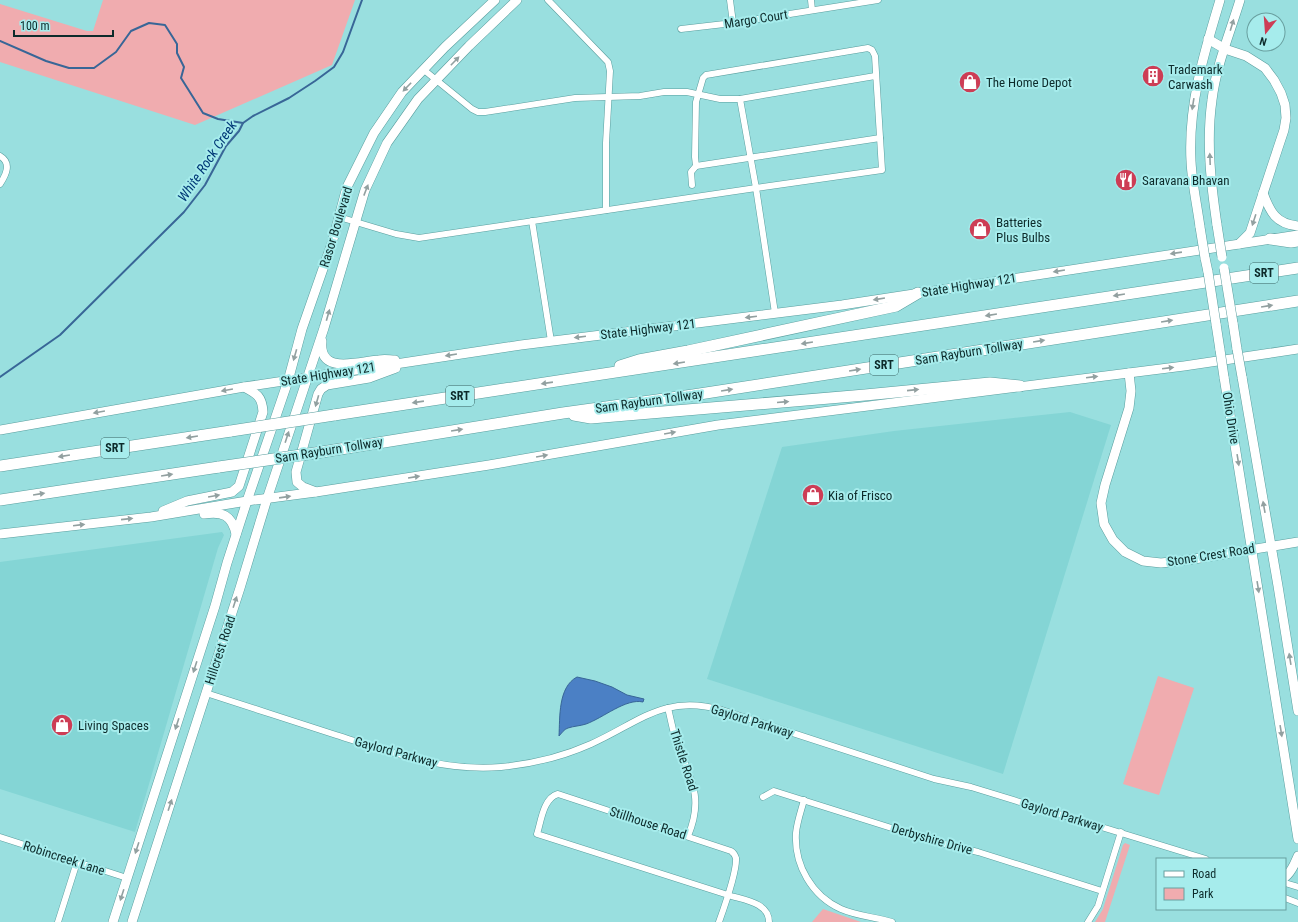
<svg xmlns="http://www.w3.org/2000/svg" width="1298" height="922" viewBox="0 0 1298 922" font-family="'Roboto Condensed',sans-serif">
	<style>
		.built { fill: #84d5d5 }
		.green { fill: #f0acaf }
		.water { fill: #4b80c5; stroke: #386697 }
		.lines { fill: none; stroke-linecap: round; stroke-linejoin: round }
		.stream { stroke: #386697; stroke-width: 2 }
		.street-casing { stroke: #599e9e; stroke-width: 7 }
		.secondary-casing { stroke: #599e9e; stroke-width: 10 }
		.highway-casing { stroke: #599e9e; stroke-width: 12 }
		.street { stroke: #fff; stroke-width: 6 }
		.secondary { stroke: #fff; stroke-width: 9 }
		.highway { stroke: #fff; stroke-width: 11 }
		.secondary-bridge-casing { stroke: #599e9e; stroke-width: 10; stroke-linecap: butt }
		.highway-bridge-casing { stroke: #599e9e; stroke-width: 12; stroke-linecap: butt }
		.secondary-bridge { stroke: #fff; stroke-width: 9 }
		.highway-bridge { stroke: #fff; stroke-width: 11 }
		.oneway { fill: #92a0a0 }
		.labels { text-anchor: middle; dominant-baseline: central; stroke-width: 4; stroke-linejoin: round; paint-order: stroke }
		.shield { fill: #a6ecec; stroke: #3b6565; stroke-width: 1 }
		.shield-label { font-size: 12px; font-weight: bold; fill: #0d2b2b }
		.street-label { font-size: 13px; fill: #0d2b2b; stroke: #a6ecec }
		.poi-label { font-size: 13px; fill: #0d2b2b; stroke: #a6ecec; text-anchor: start }
		.water-label { font-size: 14px; font-style: italic; fill: #003876; stroke: #a6ecec }
	</style>
	<rect width="100%" height="100%" fill="#99dfdf"/>
	<g class="built">
		<path d="M1070,412L1111,425L1003,774L707,679L782,447L894,431Z"/>
		<path d="M222,532L224,535L218,548L135,832L0,789V562Z"/>
	</g>
	<g class="green">
		<path d="M103,0H355L332,65L195,125L0,62V4L87,31H93Z"/>
		<path d="M1158,676L1194,688L1159,795L1123,784Z"/>
		<path d="M1125,843L1130,845L1105,922H1095L1103,909L1123,845Z"/>
		<path d="M823,909L861,922H812Z"/>
	</g>
	<path class="water" d="M577,677L595,681L612,687L627,695L644,699L643,702C626,698 603,718 586,724C580,726 574,726 568,728C564,729 561,734 559,736C560,717 558,687 577,677Z"/>
	<g class="lines">
		<g class="stream">
			<path d="M0,41L46,61L69,68H94L116,52L131,31L149,23L165,25L177,44V53L184,67L181,78L203,113L218,119L243,123"/>
			<path d="M0,377L60,335L184,212L205,185L226,146L239,131L243,123L253,116L289,98L315,81L334,67L343,52L362,0"/>
		</g>
		<g class="street-casing">
			<g id="street">
				<path d="M548,0L608,62L610,71L606,143V210"/>
				<path d="M730,0L733,23"/>
				<path d="M811,0L812,10"/>
				<path d="M681,29L733,23L878,0"/>
				<path d="M424,70L472,109L478,112H485L575,98L640,96L664,92H687L720,99H740"/>
				<path d="M0,156C12,163 6,175 0,184"/>
				<path d="M696,166L880,138"/>
				<path d="M692,185L691,172L696,166L695,157L696,102L703,78L706,75L868,48L872,50L875,56L882,170L756,188L740,99L875,76"/>
				<path d="M339,217L396,234L419,238L756,188L775,313"/>
				<path d="M532,221L551,341"/>
				<path d="M206,693C249,707 293,721 336,735C390,752 443,772 501,767C532,764 562,757 591,744C640,722 663,694 722,710L934,779L971,787L1206,859"/>
				<path d="M668,708C671,720 673,732 677,744C691,779 704,798 688,836"/>
				<path d="M763,797L774,791L936,842L978,852L1102,891"/>
				<path d="M804,800C801,811 797,822 796,833C794,865 812,896 841,909C857,916 875,917 892,922"/>
				<path d="M0,837L127,878"/>
				<path d="M1285,883L1298,887"/>
				<path d="M1285,898L1298,903"/>
				<path d="M58,922L77,862"/>
				<path d="M719,922C724,908 737,871 736,858C735,855 734,853 731,851L558,794C543,798 541,822 537,834L728,895C743,900 769,902 769,922"/>
				<path d="M1088,922L1098,906L1121,832"/>
			</g>
		</g>
		<g class="secondary-casing">
			<g id="secondary">
				<path d="M1208,39L1225,49L1246,56L1265,68L1274,80L1281,93L1285,105L1286,118L1284,130L1278,148L1250,233L1239,244"/>
				<path d="M1263,193C1270,212 1276,224 1298,226"/>
				<path d="M1217,225C1211,184 1206,142 1212,100C1216,66 1230,33 1240,0"/>
				<path d="M1200,227C1197,205 1192,183 1191,161C1188,105 1204,53 1220,0"/>
				<path d="M1205,258L1208,272"/>
				<path d="M1233,323L1237,349"/>
				<path d="M1216,324L1220,350"/>
				<path d="M322,341C318,376 360,361 379,360C384,359 390,360 395,360"/>
				<path d="M1129,373L1131,391L1129,408L1105,485L1101,503L1104,524L1113,540L1125,552L1143,561L1161,563L1188,560L1298,542"/>
				<path d="M1224,377L1298,839"/>
				<path d="M1242,377L1278,586L1298,711"/>
				<path d="M0,430L244,387L521,345L842,305L1298,235"/>
				<path d="M316,492L303,487L297,482L296,472L318,394L321,389L327,385L369,378L396,368"/>
				<path d="M163,511L187,501L232,492L239,486L263,412C262,396 257,394 244,387"/>
				<path d="M204,514C222,511 232,515 236,534"/>
				<path d="M0,534L151,517L247,501L316,492L489,465L718,425L1184,366L1298,349"/>
				<path d="M1285,877C1292,872 1295,863 1298,856"/>
				<path d="M113,922L215,606L227,563L247,501L288,381L302,329L332,243L347,187L374,133L402,92L445,47L495,0"/>
				<path d="M132,922L240,588L267,499L324,328L365,190L387,143L418,99L469,46L517,0"/>
			</g>
		</g>
		<g class="highway-casing">
			<g id="highway">
				<path d="M1270,239L1291,242L1298,241"/>
				<path d="M620,366L639,360L688,351L896,306L918,293"/>
				<path d="M334,415L1298,268"/>
				<path d="M574,415L591,418L865,395L990,383L1020,386"/>
				<path d="M322,452L563,413L693,395L1298,301"/>
				<path d="M0,466L231,431"/>
				<path d="M0,500L219,467"/>
			</g>
		</g>
		<use href="#street" class="street"/>
		<use href="#secondary" class="secondary"/>
		<use href="#highway" class="highway"/>
		<g class="secondary-bridge-casing">
			<g id="secondary-bridge">
				<path d="M1217,225L1222,257"/>
				<path d="M1200,227L1205,258"/>
				<path d="M1224,268L1233,323"/>
				<path d="M1208,272L1216,324"/>
				<path d="M1237,349L1242,377"/>
				<path d="M1220,350L1224,377"/>
			</g>
		</g>
		<g class="highway-bridge-casing">
			<g id="highway-bridge">
				<path d="M231,431L334,415"/>
				<path d="M219,467L322,452"/>
			</g>
		</g>
		<use href="#secondary-bridge" class="secondary-bridge"/>
		<use href="#highway-bridge" class="highway-bridge"/>
	</g>
	<defs><path id="oneway-solid" d="M-6-.8H1V-3.2L6.5 0L1 3.2V.8H-6Z"/></defs>
	<g class="oneway">
		<use href="#oneway-solid" transform="translate(1232 25) rotate(-73)"/>
		<use href="#oneway-solid" transform="translate(455 61) rotate(-46)"/>
		<use href="#oneway-solid" transform="translate(407 87) rotate(134)"/>
		<use href="#oneway-solid" transform="translate(1193 104) rotate(99)"/>
		<use href="#oneway-solid" transform="translate(1210 159) rotate(-92)"/>
		<use href="#oneway-solid" transform="translate(366 190) rotate(-69)"/>
		<use href="#oneway-solid" transform="translate(1254 220) rotate(108)"/>
		<use href="#oneway-solid" transform="translate(1176 253) rotate(172)"/>
		<use href="#oneway-solid" transform="translate(1059 271) rotate(171)"/>
		<use href="#oneway-solid" transform="translate(1119 295) rotate(171)"/>
		<use href="#oneway-solid" transform="translate(879 299) rotate(171)"/>
		<use href="#oneway-solid" transform="translate(1267 306) rotate(-9)"/>
		<use href="#oneway-solid" transform="translate(328 315) rotate(-74)"/>
		<use href="#oneway-solid" transform="translate(991 315) rotate(171)"/>
		<use href="#oneway-solid" transform="translate(751 317) rotate(173)"/>
		<use href="#oneway-solid" transform="translate(1167 321) rotate(-9)"/>
		<use href="#oneway-solid" transform="translate(580 337) rotate(173)"/>
		<use href="#oneway-solid" transform="translate(1039 341) rotate(-9)"/>
		<use href="#oneway-solid" transform="translate(807 343) rotate(171)"/>
		<use href="#oneway-solid" transform="translate(295 355) rotate(106)"/>
		<use href="#oneway-solid" transform="translate(451 355) rotate(171)"/>
		<use href="#oneway-solid" transform="translate(679 363) rotate(171)"/>
		<use href="#oneway-solid" transform="translate(1168 368) rotate(-7)"/>
		<use href="#oneway-solid" transform="translate(855 370) rotate(-9)"/>
		<use href="#oneway-solid" transform="translate(1092 377) rotate(-7)"/>
		<use href="#oneway-solid" transform="translate(547 383) rotate(172)"/>
		<use href="#oneway-solid" transform="translate(227 390) rotate(170)"/>
		<use href="#oneway-solid" transform="translate(727 390) rotate(-9)"/>
		<use href="#oneway-solid" transform="translate(913 390) rotate(-6)"/>
		<use href="#oneway-solid" transform="translate(317 401) rotate(106)"/>
		<use href="#oneway-solid" transform="translate(418 402) rotate(172)"/>
		<use href="#oneway-solid" transform="translate(783 402) rotate(-5)"/>
		<use href="#oneway-solid" transform="translate(99 412) rotate(170)"/>
		<use href="#oneway-solid" transform="translate(457 430) rotate(-9)"/>
		<use href="#oneway-solid" transform="translate(670 433) rotate(-10)"/>
		<use href="#oneway-solid" transform="translate(192 437) rotate(171)"/>
		<use href="#oneway-solid" transform="translate(287 437) rotate(-72)"/>
		<use href="#oneway-solid" transform="translate(64 456) rotate(171)"/>
		<use href="#oneway-solid" transform="translate(542 456) rotate(-10)"/>
		<use href="#oneway-solid" transform="translate(1238 460) rotate(81)"/>
		<use href="#oneway-solid" transform="translate(167 475) rotate(-9)"/>
		<use href="#oneway-solid" transform="translate(414 477) rotate(-9)"/>
		<use href="#oneway-solid" transform="translate(39 494) rotate(-9)"/>
		<use href="#oneway-solid" transform="translate(214 496) rotate(-10)"/>
		<use href="#oneway-solid" transform="translate(285 497) rotate(-8)"/>
		<use href="#oneway-solid" transform="translate(1264 507) rotate(-100)"/>
		<use href="#oneway-solid" transform="translate(127 519) rotate(-6)"/>
		<use href="#oneway-solid" transform="translate(79 525) rotate(-7)"/>
		<use href="#oneway-solid" transform="translate(1258 587) rotate(81)"/>
		<use href="#oneway-solid" transform="translate(235 602) rotate(-72)"/>
		<use href="#oneway-solid" transform="translate(1290 659) rotate(-99)"/>
		<use href="#oneway-solid" transform="translate(195 667) rotate(108)"/>
		<use href="#oneway-solid" transform="translate(177 724) rotate(108)"/>
		<use href="#oneway-solid" transform="translate(1281 731) rotate(81)"/>
		<use href="#oneway-solid" transform="translate(170 805) rotate(-72)"/>
		<use href="#oneway-solid" transform="translate(137 848) rotate(108)"/>
		<use href="#oneway-solid" transform="translate(122 895) rotate(108)"/>
	</g>
	<defs>
		<g id="building-disc" transform="scale(1.15)"><circle r="9.5" fill="#cd3d55" stroke="#a6ecec"/><path d="M-4-6H4V6H1V3H-1V6H-4ZM-2.5-4.3h1.7v1.8h-1.7ZM.8-4.3h1.7v1.8H.8ZM-2.5-1h1.7V.8h-1.7ZM.8-1h1.7V.8H.8Z" fill="#fff"/></g>
		<g id="shop-disc" transform="scale(1.15)"><circle r="9.5" fill="#cd3d55" stroke="#a6ecec"/><path d="M-5-2.5h2.3a2.7 3.5 0 0 1 5.4 0H5L5.5 6h-11ZM-1.5-2.5h3a1.5 2.3 0 0 0-3 0Z" fill="#fff"/></g>
		<g id="restaurant-disc" transform="scale(1.15)"><circle r="9.5" fill="#cd3d55" stroke="#a6ecec"/><path d="M-5-6h1v4h1v-4h1v4h1v-4h1v5L-1.5 .5V6h-2V.5L-5-1ZM5-6V6H3V1.5H1.5Q1.5-4 5-6Z" fill="#fff"/></g>
	</defs>
	<g fill-rule="evenodd">
		<use href="#building-disc" x="1153" y="76"/>
		<use href="#shop-disc" x="970" y="82"/>
		<use href="#restaurant-disc" x="1126" y="180"/>
		<use href="#shop-disc" x="980" y="229"/>
		<use href="#shop-disc" x="813" y="495"/>
		<use href="#shop-disc" x="62" y="725"/>
	</g>
	<g class="labels">
		<g class="shield">
			<rect x="1250" y="263" width="28" height="20" rx="3"/>
			<rect x="870" y="355" width="28" height="20" rx="3"/>
			<rect x="446" y="386" width="28" height="20" rx="3"/>
			<rect x="101" y="438" width="28" height="20" rx="3"/>
		</g>
		<g class="shield-label">
			<text x="1264" y="273">SRT</text>
			<text x="884" y="365">SRT</text>
			<text x="460" y="396">SRT</text>
			<text x="115" y="448">SRT</text>
		</g>
		<g class="street-label">
			<text transform="translate(756 19) rotate(-9)">Margo Court</text>
			<text transform="translate(336 227) rotate(-73)">Rasor Boulevard</text>
			<text transform="translate(969 285) rotate(-9)">State Highway 121</text>
			<text transform="translate(648 329) rotate(-7)">State Highway 121</text>
			<text transform="translate(969 352) rotate(-9)">Sam Rayburn Tollway</text>
			<text transform="translate(328 374) rotate(-9)">State Highway 121</text>
			<text transform="translate(649 401) rotate(-8)">Sam Rayburn Tollway</text>
			<text transform="translate(1231 418) rotate(81)">Ohio Drive</text>
			<text transform="translate(329 450) rotate(-9)">Sam Rayburn Tollway</text>
			<text transform="translate(1211 555) rotate(-9)">Stone Crest Road</text>
			<text transform="translate(220 650) rotate(-72)">Hillcrest Road</text>
			<text transform="translate(752 721) rotate(17)">Gaylord Parkway</text>
			<text transform="translate(396 752) rotate(15)">Gaylord Parkway</text>
			<text transform="translate(684 760) rotate(72)">Thistle Road</text>
			<text transform="translate(1062 815) rotate(17)">Gaylord Parkway</text>
			<text transform="translate(648 823) rotate(18)">Stillhouse Road</text>
			<text transform="translate(932 839) rotate(16)">Derbyshire Drive</text>
			<text transform="translate(64 858) rotate(18)">Robincreek Lane</text>
		</g>
		<g class="poi-label">
			<text x="1168" y="69">Trademark<tspan x="1168" dy="15">Carwash</tspan></text>
			<text x="986" y="82">The Home Depot</text>
			<text x="1142" y="180">Saravana Bhavan</text>
			<text x="996" y="222">Batteries<tspan x="996" dy="15">Plus Bulbs</tspan></text>
			<text x="828" y="495">Kia of Frisco</text>
			<text x="78" y="725">Living Spaces</text>
		</g>
		<g class="water-label">
			<text transform="translate(207 161) rotate(-56)">White Rock Creek</text>
		</g>
	</g>
	<rect x="1156" y="858" width="130" height="52" fill="#a6ecec" stroke="#699f9f"/>
	<rect x="1164" y="871" width="20" height="6" fill="#ffffff" stroke="#699f9f"/>
	<text x="1192" y="878" font-size="12" fill="#0d2b2b">Road</text>
	<rect x="1164" y="888" width="20" height="12" fill="#f0acaf" stroke="#699f9f"/>
	<text x="1192" y="898" font-size="12" fill="#0d2b2b">Park</text>
	<g transform="translate(1266 32) rotate(197)"><circle r="19" fill="#a6ecec" stroke="#699f9f"/>
	<path d="M0-3L7 15L0 10L-7 15Z" fill="#cd3d55"/>
	<text y="-6" font-size="11" font-weight="bold" text-anchor="middle" fill="#0d2b2b">N</text>
	</g>
	<path d="M14 30v6h99v-6" fill="none" stroke="#0d2b2b" stroke-width="2"/>
	<text x="20" y="30" font-size="12" fill="#0d2b2b" stroke="#a6ecec" stroke-width="3" paint-order="stroke">100 m</text>
</svg>
